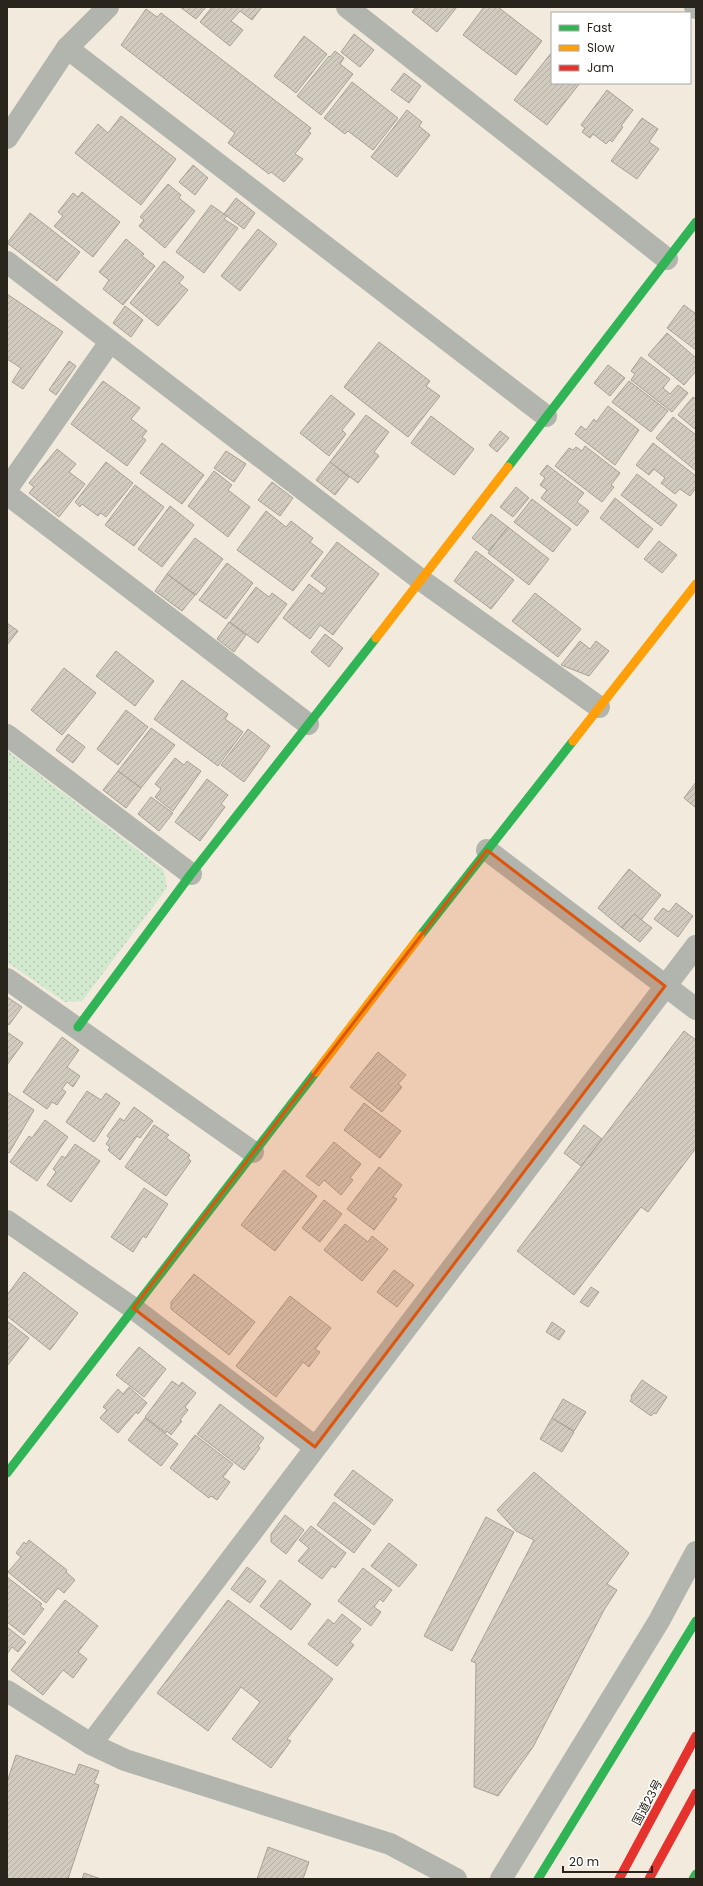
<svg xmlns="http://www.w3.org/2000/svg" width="703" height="1886" viewBox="0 0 703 1886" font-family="Poppins,'Noto Sans JP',sans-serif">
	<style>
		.park { fill: url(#park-dots) }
		.building { fill: url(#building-hatch); stroke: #a8a196 }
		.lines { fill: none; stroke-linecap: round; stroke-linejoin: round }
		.street { stroke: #b1b5ad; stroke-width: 22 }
		.fast { stroke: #30b455; stroke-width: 9 }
		.slow { stroke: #ff9f0a; stroke-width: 9 }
		.jam { stroke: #e5322d; stroke-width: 9 }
		.marked { fill: #de560d; fill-opacity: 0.2; stroke: #de560d; stroke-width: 3; stroke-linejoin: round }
		.labels { text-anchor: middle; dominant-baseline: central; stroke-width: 3; stroke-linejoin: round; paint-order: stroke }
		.street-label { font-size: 12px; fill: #2a251c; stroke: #fff }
	</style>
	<defs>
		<pattern id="park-dots" width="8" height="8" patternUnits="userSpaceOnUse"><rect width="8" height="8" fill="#d2e8cf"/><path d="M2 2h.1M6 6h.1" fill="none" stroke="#b4c7b1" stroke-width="1.8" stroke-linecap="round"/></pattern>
		<pattern id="building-hatch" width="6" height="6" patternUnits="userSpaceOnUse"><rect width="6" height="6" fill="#d1cabf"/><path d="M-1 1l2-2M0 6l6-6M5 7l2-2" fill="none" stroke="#b4ada4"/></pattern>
	</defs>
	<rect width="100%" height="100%" fill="#f2eadc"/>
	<path class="park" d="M7,750L164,870L167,888L82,1001L65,1002L7,962Z"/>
	<g class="building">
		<path d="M180,7H206L196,19Z"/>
		<path d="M212,7H262L252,20L240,11L231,21L243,30L230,46L200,22Z"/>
		<path d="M416,7H457L437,32L412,12Z"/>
		<path d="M484,7H498L542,41L516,75L463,35Z"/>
		<path d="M146,9L157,17L161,13L311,128L308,132L311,133L295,154L303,159L284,182L271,172L269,174L228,143L235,133L121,45Z"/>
		<path d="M354,34L374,50L360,67L341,52Z"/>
		<path d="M304,36L327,54L296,93L274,76Z"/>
		<path d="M335,51L344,58L340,64L353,74L321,115L297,96L329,56L330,57Z"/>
		<path d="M552,52V83H580L547,125L514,100Z"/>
		<path d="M404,73L421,86L409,103L391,90Z"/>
		<path d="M352,82L398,118L373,150L348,131L345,134L324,118Z"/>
		<path d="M607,90L633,110L621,126L623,127L612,142L610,140L606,144L593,134L590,138L582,132L585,128L581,125Z"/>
		<path d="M407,110L422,122L419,126L430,135L397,177L371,157Z"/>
		<path d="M121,116L176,159L141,205L75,153L98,124L108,133Z"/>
		<path d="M642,118L658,129L649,142L659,149L637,179L611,161Z"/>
		<path d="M193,165L208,178L195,195L179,182Z"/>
		<path d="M168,184L181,195L179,198L195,211L165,248L139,226L144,220L140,217Z"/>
		<path d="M82,192L120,222L93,257L54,226L63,216L58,212L73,193L78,197Z"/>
		<path d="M236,198L255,213L244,229L224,214Z"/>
		<path d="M211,205L227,216L224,219L238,228L204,273L176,252Z"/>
		<path d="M30,213L80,252L57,281L7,243Z"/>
		<path d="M258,229L277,244L240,291L221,276Z"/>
		<path d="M126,239L144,254L142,256L155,266L123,305L103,289L109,280L99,272Z"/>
		<path d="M164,261L184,277L179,283L188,290L158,326L130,303Z"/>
		<path d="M7,294L63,332L23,389L12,382L21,368L7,359Z"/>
		<path d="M684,305L696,314V350L667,328Z"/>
		<path d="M125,306L143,320L131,337L113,323Z"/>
		<path d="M667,333L696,358V371L684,385L648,355Z"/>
		<path d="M379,342L430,381L426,386L440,396L408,437L344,387Z"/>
		<path d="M641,357L670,379L663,388L670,394L678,385L688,393L672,412L631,380L635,374L631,371Z"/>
		<path d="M69,361L76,366L56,395L49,390Z"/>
		<path d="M608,365L625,378L610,396L594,383Z"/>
		<path d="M103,381L140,408L131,419L147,431L142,437L146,440L127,466L71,424Z"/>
		<path d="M629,381L668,411L651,432L612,402Z"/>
		<path d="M331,395L355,414L342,430L346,434L329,456L300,433Z"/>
		<path d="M693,397L696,399V430L678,415Z"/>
		<path d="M608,406L639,430L615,465L575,434L581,426L586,430L594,419L596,422Z"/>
		<path d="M366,415L389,432L374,452L379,456L358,483L330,462Z"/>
		<path d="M431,416L474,449L454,475L411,443Z"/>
		<path d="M673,417L696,435V471L656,438Z"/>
		<path d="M500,431L509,438L497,452L489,445Z"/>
		<path d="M162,443L204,475L182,504L140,473Z"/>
		<path d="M653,443L696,476V488L690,496L680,489L675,494L661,483L665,478L654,469L649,475L636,465Z"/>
		<path d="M585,446L620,473L611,485L614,487L602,502L555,466L569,448L573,450L576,447L582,451Z"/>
		<path d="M57,449L76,464L69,472L85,484L59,517L29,493L34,487L29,483Z"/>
		<path d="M226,451L246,464L234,482L214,468Z"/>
		<path d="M106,462L133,483L106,517L101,513L98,516L82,504L80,507L75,502Z"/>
		<path d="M330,462L349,477L335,495L316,480Z"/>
		<path d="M547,465L584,493L577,502L589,511L577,526L541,498L547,490L540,485L545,478L540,474Z"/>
		<path d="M214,471L232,485L228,490L250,507L228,537L188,506Z"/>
		<path d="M637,474L677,505L661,526L621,495Z"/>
		<path d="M272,482L293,498L280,516L258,500Z"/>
		<path d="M135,485L164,507L134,546L105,525Z"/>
		<path d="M516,487L529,498L513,517L500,507Z"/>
		<path d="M615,498L653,529L638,548L600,518Z"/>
		<path d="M532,499L571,529L553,552L514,522Z"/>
		<path d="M170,506L194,525L162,567L138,549Z"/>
		<path d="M266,511L286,527L291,521L313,538L310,542L323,552L293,591L237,550Z"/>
		<path d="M491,514L508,527L489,551L472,538Z"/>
		<path d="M508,527L549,559L529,585L488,553Z"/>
		<path d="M195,538L223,559L196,595L167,574Z"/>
		<path d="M659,541L677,555L662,573L644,559Z"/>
		<path d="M337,542L379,574L333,635L320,625L310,639L283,618L309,584L322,594L327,588L311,576Z"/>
		<path d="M476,551L514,580L491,609L454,581Z"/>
		<path d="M227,563L253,583L226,619L199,600Z"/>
		<path d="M167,574L195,595L182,611L155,591Z"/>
		<path d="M256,587L269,597L272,593L287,604L258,643L230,622Z"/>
		<path d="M535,593L581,629L558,657L512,621Z"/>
		<path d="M229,622L246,635L234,652L217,639Z"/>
		<path d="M7,623L18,631L7,645Z"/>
		<path d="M325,634L343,648L329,667L311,652Z"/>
		<path d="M580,641L590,649L596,641L609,651L589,676L561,665Z"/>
		<path d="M116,651L154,681L135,706L96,676Z"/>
		<path d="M64,668L96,693L62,735L31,710Z"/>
		<path d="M182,680L228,714L225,719L243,732L218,766L154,719Z"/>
		<path d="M126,710L148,727L118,765L97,749Z"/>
		<path d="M151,728L175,745L141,788L118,771Z"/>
		<path d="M248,729L270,746L244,782L221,765Z"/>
		<path d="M68,734L85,747L73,763L56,750Z"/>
		<path d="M175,758L184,765L187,761L201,771L173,811L155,797L161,789L155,784Z"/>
		<path d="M118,771L141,788L126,808L103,790Z"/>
		<path d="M207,779L228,795L221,804L225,807L200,841L175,822Z"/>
		<path d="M696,782V808L684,798Z"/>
		<path d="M151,797L173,813L159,831L138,814Z"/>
		<path d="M629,869L661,895L641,920L634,914L622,928L598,908Z"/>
		<path d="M676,903L693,916L678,937L654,919L663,908L669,912Z"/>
		<path d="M634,914L652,928L640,942L622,928Z"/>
		<path d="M7,997L22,1007L9,1025L7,1024Z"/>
		<path d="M684,1031L696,1040V1148L648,1212L641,1207L574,1295L517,1251Z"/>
		<path d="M7,1032L23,1043L7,1065Z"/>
		<path d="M62,1037L79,1050L67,1067L80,1076L73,1087L67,1082L62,1089L66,1092L57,1105L52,1102L47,1109L23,1092Z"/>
		<path d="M378,1052L406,1075L398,1084L402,1087L382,1112L350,1087Z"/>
		<path d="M87,1091L101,1100L106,1093L120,1103L94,1142L66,1122Z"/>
		<path d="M7,1092L34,1110L9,1153L7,1152Z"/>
		<path d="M364,1103L401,1131L380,1158L344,1130Z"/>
		<path d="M134,1107L153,1121L140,1138L137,1136L120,1160L108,1150L110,1147L106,1144L110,1138L107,1136L120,1118L124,1121Z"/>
		<path d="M45,1120L68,1137L37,1181L10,1162L29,1136L32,1138Z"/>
		<path d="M154,1125L169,1135L166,1138L190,1155L188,1158L191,1161L166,1196L125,1167Z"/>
		<path d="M584,1125L602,1139L581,1166L564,1153Z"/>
		<path d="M334,1142L361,1164L350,1178L353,1180L341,1195L324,1180L319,1186L306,1176Z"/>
		<path d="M75,1144L100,1161L71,1202L47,1185L56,1172L53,1169L62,1156L65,1158Z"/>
		<path d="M379,1167L402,1185L393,1197L397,1199L374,1230L347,1209Z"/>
		<path d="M284,1170L317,1196L275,1251L241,1225Z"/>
		<path d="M144,1188L168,1204L146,1238L143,1236L133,1252L111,1237Z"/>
		<path d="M324,1200L342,1214L320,1242L302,1228Z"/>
		<path d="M345,1224L368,1242L372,1236L388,1249L362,1281L324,1250Z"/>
		<path d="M394,1270L414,1285L397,1307L377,1292Z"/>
		<path d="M24,1272L78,1313L50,1350L7,1316V1295Z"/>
		<path d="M194,1274L255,1322L229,1355L171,1309V1302Z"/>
		<path d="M591,1287L599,1292L588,1307L580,1302Z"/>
		<path d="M290,1296L331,1328L315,1349L320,1352L309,1367L303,1362L276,1397L236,1366Z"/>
		<path d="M7,1321L29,1338L7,1366Z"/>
		<path d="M552,1322L565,1331L559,1340L546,1332Z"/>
		<path d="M139,1347L166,1369L144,1397L116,1375Z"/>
		<path d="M642,1380L667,1397L656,1414L654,1413L651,1416L630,1401L632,1398L631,1396Z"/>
		<path d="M172,1381L179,1386L182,1382L196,1393L185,1407L188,1410L180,1420L182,1421L171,1435L167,1431L166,1433L145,1417Z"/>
		<path d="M129,1387L147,1403L138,1414L136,1412L118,1433L100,1418L107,1410L103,1407L118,1389L123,1394Z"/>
		<path d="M563,1399L586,1412L574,1431L552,1418Z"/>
		<path d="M220,1404L264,1438L258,1446L260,1448L244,1470L197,1434Z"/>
		<path d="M145,1418L178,1444L161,1466L128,1440Z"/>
		<path d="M552,1418L574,1432L562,1452L540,1439Z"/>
		<path d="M195,1435L233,1464L223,1477L230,1482L217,1500L211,1496L209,1498L170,1468Z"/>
		<path d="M353,1470L393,1500L374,1525L334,1495Z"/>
		<path d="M534,1472L629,1553L607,1584L617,1590L604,1610L533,1747L498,1796L474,1787L476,1663L471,1661L534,1540L516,1531L497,1510Z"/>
		<path d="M334,1502L371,1530L354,1553L317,1525Z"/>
		<path d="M285,1515L304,1530L286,1554L271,1542V1534Z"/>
		<path d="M486,1517L514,1532L452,1651L424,1636Z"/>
		<path d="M311,1526L346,1553L335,1568L332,1566L322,1579L298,1561L309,1548L299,1540Z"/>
		<path d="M29,1540L67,1570L66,1572L75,1580L64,1593L58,1588L46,1603L8,1572L21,1557L16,1553L24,1542L26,1544Z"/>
		<path d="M389,1543L417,1565L399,1587L371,1566Z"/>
		<path d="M247,1567L266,1581L250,1603L231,1589Z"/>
		<path d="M363,1568L392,1590L383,1602L380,1599L374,1607L381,1612L371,1626L338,1601Z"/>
		<path d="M7,1577L42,1604L40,1606L44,1609L24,1635L7,1622Z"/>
		<path d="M280,1580L311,1604L291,1630L260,1606Z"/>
		<path d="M65,1600L98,1626L78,1652L87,1659L73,1678L63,1670L43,1695L11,1670Z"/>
		<path d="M228,1600L333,1679L287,1739L291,1741L271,1768L232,1739L260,1702L241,1687L208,1731L157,1693Z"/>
		<path d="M342,1614L361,1629L350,1642L354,1645L337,1666L308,1644L328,1619L334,1624Z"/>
		<path d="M7,1627L26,1642L18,1652L12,1647L7,1654Z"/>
		<path d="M16,1755L75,1775L79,1764L99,1771L94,1783L99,1785L68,1879H7V1782Z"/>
		<path d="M268,1847L309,1862L303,1879H257Z"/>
		<path d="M84,1873L101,1879H82Z"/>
	</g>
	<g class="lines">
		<g class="street">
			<path d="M347,7L667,259"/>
			<path d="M695,7L696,8"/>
			<path d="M67,48L546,416"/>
			<path d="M7,138L67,48L108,7"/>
			<path d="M7,262L421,580L599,707"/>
			<path d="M7,489L110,342"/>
			<path d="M7,494L308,724"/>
			<path d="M7,735L191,874"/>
			<path d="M487,850L696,1009"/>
			<path d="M7,979L253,1152"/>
			<path d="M7,1221L133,1308L315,1447"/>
			<path d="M7,1691L91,1744L125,1760L390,1844L456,1879"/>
			<path d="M91,1744L696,946"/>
			<path d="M501,1879L659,1621L696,1552"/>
		</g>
		<g class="fast">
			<path d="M508,467L696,222"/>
			<path d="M420,936L573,741"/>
			<path d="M78,1027L191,874L376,638"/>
			<path d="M7,1473L316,1072"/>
			<path d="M538,1879L696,1621"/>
			<path d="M693,1879L696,1874"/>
		</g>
		<g class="slow">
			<path d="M376,638L508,467"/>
			<path d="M573,741L696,584"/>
			<path d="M316,1072L420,936"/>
		</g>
		<g class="jam">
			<path d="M619,1879L696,1736"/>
			<path d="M649,1879L696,1793"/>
		</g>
	</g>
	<path class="marked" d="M487,850L665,986L315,1447L133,1308Z"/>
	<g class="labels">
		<g class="street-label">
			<text transform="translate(647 1802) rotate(-62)">国道23号</text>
		</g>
	</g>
	<rect width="703" height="1886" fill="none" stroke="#2a251c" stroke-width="16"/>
	<rect x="551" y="12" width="140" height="72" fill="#ffffff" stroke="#aaa8a4"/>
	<rect x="559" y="25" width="20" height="6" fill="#30b455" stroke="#aaa8a4"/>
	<text x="587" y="32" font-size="12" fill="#2a251c">Fast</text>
	<rect x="559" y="45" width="20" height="6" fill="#ff9f0a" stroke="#aaa8a4"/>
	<text x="587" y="52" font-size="12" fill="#2a251c">Slow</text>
	<rect x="559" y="65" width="20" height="6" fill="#e5322d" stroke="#aaa8a4"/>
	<text x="587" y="72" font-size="12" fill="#2a251c">Jam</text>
	<path d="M563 1866v6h89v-6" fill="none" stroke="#2a251c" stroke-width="2"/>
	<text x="569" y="1866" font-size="12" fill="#2a251c" stroke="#ffffff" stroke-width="3" paint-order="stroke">20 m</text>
</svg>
